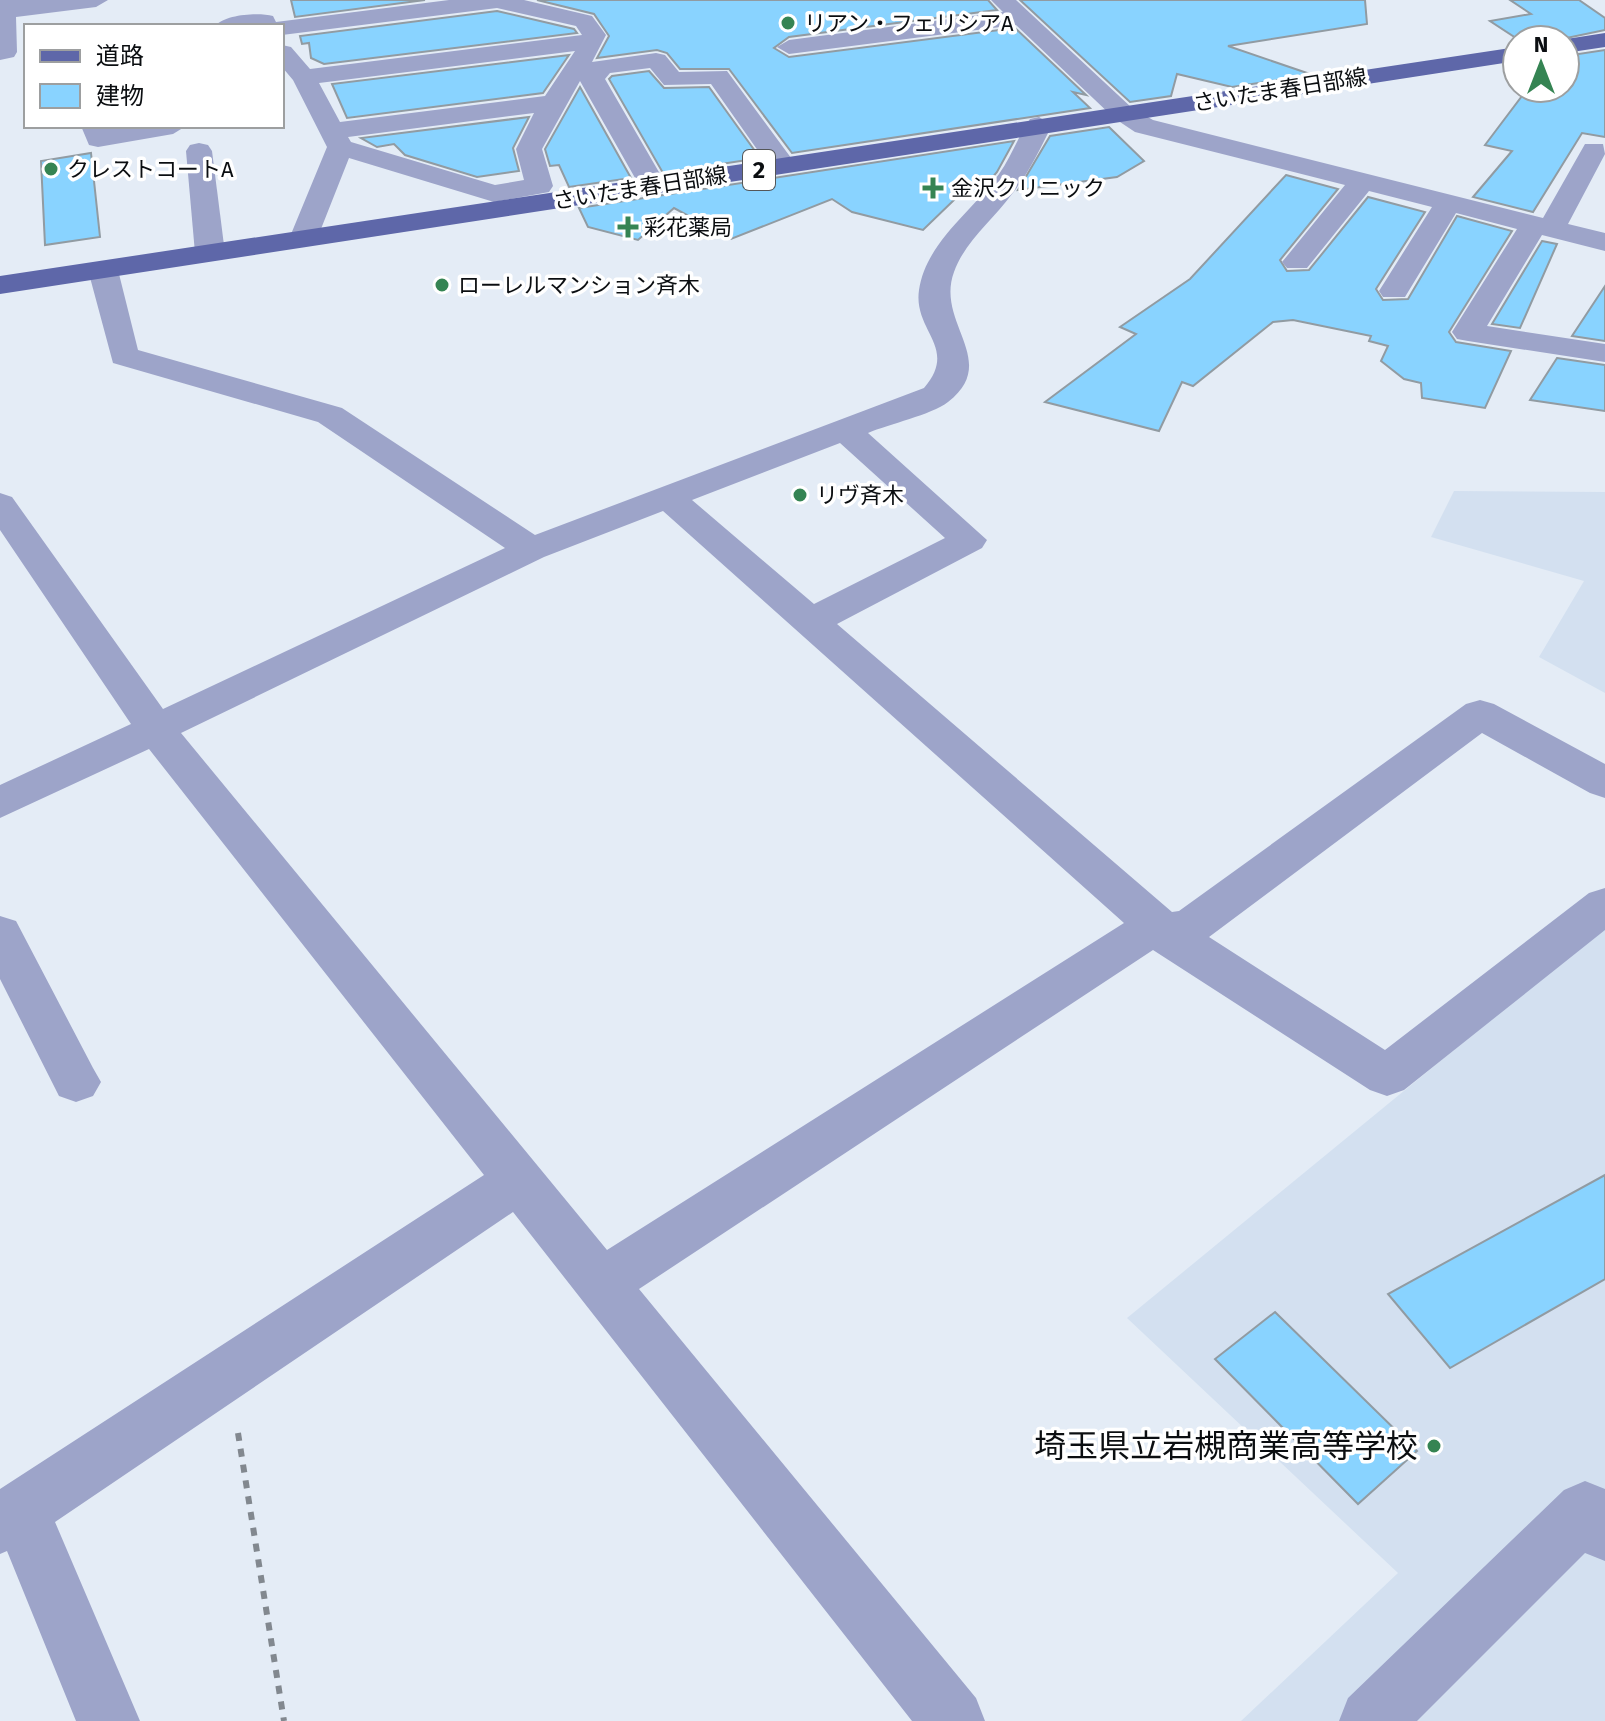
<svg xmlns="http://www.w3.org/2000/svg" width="1605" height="1721" viewBox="0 0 1605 1721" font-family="'Fira Sans','Noto Sans JP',sans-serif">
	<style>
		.built { fill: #d3e0f0 }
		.building { fill: #89d3ff; stroke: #919ba2; stroke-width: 2 }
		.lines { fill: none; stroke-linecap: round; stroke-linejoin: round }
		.path { stroke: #82888f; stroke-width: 6; stroke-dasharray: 8 8; stroke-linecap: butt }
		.minor { fill: #9da4c9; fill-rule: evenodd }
		.major { fill: #5e67a9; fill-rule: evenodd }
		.poi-dot { fill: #358453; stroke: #fff; stroke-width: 3 }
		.labels { text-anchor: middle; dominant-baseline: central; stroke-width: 7; stroke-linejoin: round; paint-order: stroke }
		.far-poi-label { font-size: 22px; fill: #0b0e11; stroke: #fff; text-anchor: start }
		.far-street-label { font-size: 22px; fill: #0b0e11; stroke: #fff }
		.shield { fill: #fff; stroke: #545658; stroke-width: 2 }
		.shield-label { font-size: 24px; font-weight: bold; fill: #0b0e11 }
		.near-poi-label { font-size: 32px; fill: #0b0e11; stroke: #fff; text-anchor: end }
	</style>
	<rect width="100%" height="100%" fill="#e4ecf6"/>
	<g class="built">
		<path d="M1454,491L1605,492V693L1539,657L1584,581L1431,537Z"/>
		<path d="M1605,926V1721H1241L1398,1573L1127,1318Z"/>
	</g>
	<g class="building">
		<path d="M291,0H425L295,17Z"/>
		<path d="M537,0H988L997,10L789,37L774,48L789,57L1015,28L1086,95L1073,92L1090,108L792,153L729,69H680L667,53L657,50L597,58L609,36L594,14Z"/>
		<path d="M1020,0H1365L1367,24L1228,46L1313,75L1232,87L1177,74L1171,96L1130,102Z"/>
		<path d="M1510,0H1579L1605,18V30L1557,40H1519L1490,21L1531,14Z"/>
		<path d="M497,11L574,29L577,33L324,64L311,58L309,43L302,44L300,36Z"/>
		<path d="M1605,50V137L1582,133L1533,212L1473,197L1512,151L1485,145L1528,88H1565V56Z"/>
		<path d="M569,55L543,93L347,118L332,84Z"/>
		<path d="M649,71L664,88L709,87L760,158L663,173L609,79L612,76Z"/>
		<path d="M580,87L631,178L569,187L559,165L550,166L545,149Z"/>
		<path d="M529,117L513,148L519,171L477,177L405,155L394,144L377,147L361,138Z"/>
		<path d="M1109,127L1144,161L1117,177L1018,190L1050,136Z"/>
		<path d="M1014,141L997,172L977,196L955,199L923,230L852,212L832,199L731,239L674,208L638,240L588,227L579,208Z"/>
		<path d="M91,153L100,237L45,245L41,161Z"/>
		<path d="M1286,175L1338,189L1280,260L1287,271L1309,270L1368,197L1425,212L1376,289L1383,300L1408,299L1457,216L1512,231L1449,332L1456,342L1511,351L1485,408L1422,398L1421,383L1404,379L1381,361L1388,346L1369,341L1371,336L1293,320L1273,322L1193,386L1182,382L1159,431L1045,402L1136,334L1120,327L1190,279Z"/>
		<path d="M1542,241L1557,244L1520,328L1492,324Z"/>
		<path d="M1605,286V341L1572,336Z"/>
		<path d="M1557,358L1605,365V411L1530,400Z"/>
		<path d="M1605,1175V1279L1450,1368L1388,1294Z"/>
		<path d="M1275,1312L1417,1451L1358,1504L1215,1359Z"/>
	</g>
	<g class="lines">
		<path class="path" d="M238,1433L284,1721"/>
		<g class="minor">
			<path d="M0,0H108L96,7L16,17L17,52L14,57L0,60Z"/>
			<path d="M449,0H524L592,16L606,35L592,62L656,53L665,55L679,72L727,71L797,166L793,172H773L711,84L664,85L650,68L610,73L605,79L667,186L663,192H643L580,81L542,149L553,186L549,192L494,202L349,158L317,239L313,245H293L289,239L327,147L293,80L282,67V45L291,47L310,69L582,35L576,26L497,8L282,35V26H215C225,14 259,12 273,16L276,22ZM575,51L545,96L340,122L319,83ZM534,113L516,149L524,180L495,185L351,142L348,137Z"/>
			<path d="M991,0H1016L1132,108L1153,120L1543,218L1585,144H1603L1605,154L1568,224L1605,233V251L1542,235L1487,326L1605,344V362L1468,341L1457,339L1452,332L1517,229L1456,213L1405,297H1383L1379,291L1432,207L1369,191L1307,268H1287L1282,262L1287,256L1345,185L1135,132L1114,118L1016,25L789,54L777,47L789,40L1003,12Z"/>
			<path d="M1039,117L1052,125C1040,149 1029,173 1012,194C993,220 965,241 954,272C935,323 1001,361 948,402C931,415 889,424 868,433L987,540L982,548L837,624L1172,912L1179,911L1466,704L1480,700L1494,704L1605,764V798L1590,793L1482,733L1209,937L1385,1050L1589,893L1605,888V930L1404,1090L1387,1096L1370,1090L1153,950L639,1289L976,1698L985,1721H912L513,1212L55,1522L140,1721H76L7,1551L0,1554V1489L484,1175L149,749L0,818V785L131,724L0,530V493L12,497L163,709L505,548L318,422L113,363L88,270L93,264H113L118,270L138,350L342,408L535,535L924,388C959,347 913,332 919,290C926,242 973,211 999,174C1011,157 1018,137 1030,119ZM840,443L945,538L814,604L692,500ZM663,511L1124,923L607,1250L181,733L544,557Z"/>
			<path d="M81,126H107L108,129L186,126L173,134L98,147L89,145Z"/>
			<path d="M199,143L208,145L212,151L225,253L220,259H200L195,253L186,151L190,145Z"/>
			<path d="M0,916L16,921L93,1068L101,1082L93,1096L76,1102L59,1096L0,979Z"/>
			<path d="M1585,1481L1605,1489V1561L1585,1553L1417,1721H1339L1348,1698L1564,1490Z"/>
		</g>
		<g class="major">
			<path d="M1605,33V47L1565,53V40H1560Z"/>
			<path d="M1517,47V61L0,294V276Z"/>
		</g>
	</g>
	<g class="poi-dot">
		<circle cx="788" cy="23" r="8"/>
		<circle cx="51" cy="169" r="8"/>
		<path d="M929 176h8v8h8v8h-8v8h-8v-8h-8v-8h8z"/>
		<path d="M624 215h8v8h8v8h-8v8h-8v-8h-8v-8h8z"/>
		<circle cx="442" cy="285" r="8"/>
		<circle cx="800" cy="495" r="8"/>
		<circle cx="1434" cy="1446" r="8"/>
	</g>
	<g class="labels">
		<g class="far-poi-label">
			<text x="804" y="23">リアン・フェリシアA</text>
			<text x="67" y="169">クレストコートA</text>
			<text x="951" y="188">金沢クリニック</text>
			<text x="644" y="227">彩花薬局</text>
			<text x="458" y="285">ローレルマンション斉木</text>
			<text x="816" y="495">リヴ斉木</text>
		</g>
		<g class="far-street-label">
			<text transform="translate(1280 90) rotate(-9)">さいたま春日部線</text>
			<text transform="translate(640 188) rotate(-9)">さいたま春日部線</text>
		</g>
		<rect class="shield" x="743" y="150" width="32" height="40" rx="6"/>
		<g class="shield-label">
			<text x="759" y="170">2</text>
		</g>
		<g class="near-poi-label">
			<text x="1418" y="1446">埼玉県立岩槻商業高等学校</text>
		</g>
	</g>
	<rect x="24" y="24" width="260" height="104" fill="#ffffff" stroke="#9d9fa0" stroke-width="2"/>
	<rect x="40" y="50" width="40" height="12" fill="#5e67a9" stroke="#9d9fa0" stroke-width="2"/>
	<text x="96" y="64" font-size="24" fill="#0b0e11">道路</text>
	<rect x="40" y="84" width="40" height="24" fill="#89d3ff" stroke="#9d9fa0" stroke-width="2"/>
	<text x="96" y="104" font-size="24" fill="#0b0e11">建物</text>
	<g transform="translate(1541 64)"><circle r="38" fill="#ffffff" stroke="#9d9fa0" stroke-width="2"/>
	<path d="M0-6L14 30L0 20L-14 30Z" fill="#358453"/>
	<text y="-12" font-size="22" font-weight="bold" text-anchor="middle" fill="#0b0e11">N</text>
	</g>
</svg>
